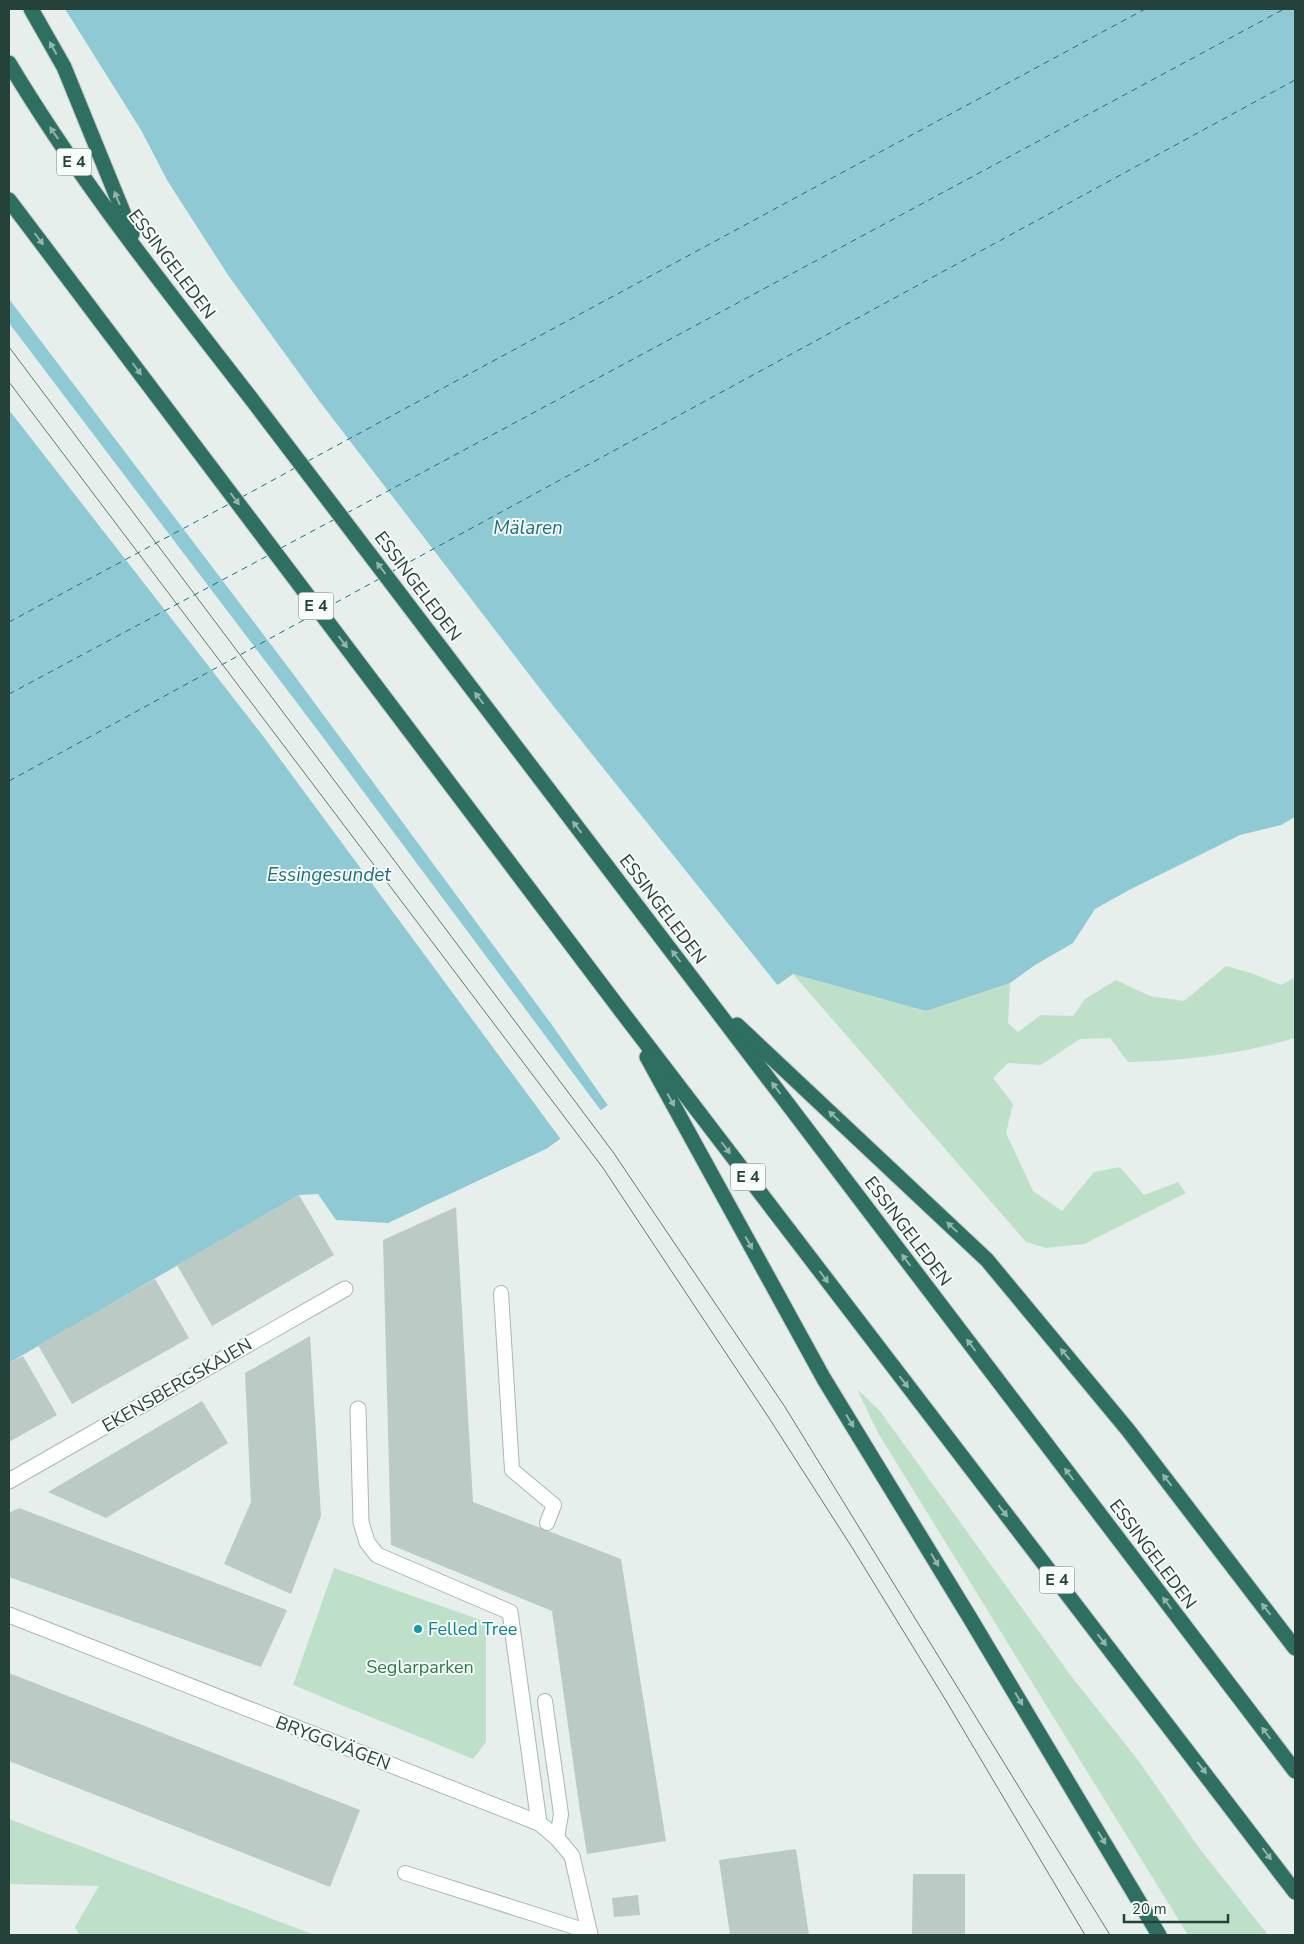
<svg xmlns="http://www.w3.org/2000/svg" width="1304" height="1944" viewBox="0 0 1304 1944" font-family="'Nunito Sans',sans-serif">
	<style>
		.green { fill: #bfe0c8 }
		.water { fill: #8ec9d4 }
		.pier { fill: #e6efeb }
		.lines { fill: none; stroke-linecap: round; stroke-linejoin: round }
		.ferry { stroke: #1c6f80; stroke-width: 1; stroke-dasharray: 6 5; stroke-linecap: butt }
		.building { fill: #bbcac4 }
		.lane-casing { stroke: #a8b8b2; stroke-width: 16 }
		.street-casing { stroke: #a8b8b2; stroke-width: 17 }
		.highway-casing { stroke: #c2cac8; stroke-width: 17 }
		.lane { stroke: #fff; stroke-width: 14 }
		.street { stroke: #fff; stroke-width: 15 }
		.highway { stroke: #2f6f62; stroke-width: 15 }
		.tram { stroke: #5f7d75; stroke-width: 1 }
		.oneway { fill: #93b5ae }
		.culture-dot { fill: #0f9aa8; stroke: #f7fbf9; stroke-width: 2 }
		.labels { text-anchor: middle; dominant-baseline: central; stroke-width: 4; stroke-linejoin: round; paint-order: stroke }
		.shield { fill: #f7fbf9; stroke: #637a73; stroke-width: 1 }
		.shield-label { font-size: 16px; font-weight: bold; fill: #24423a }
		.street-label { font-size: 18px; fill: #24423a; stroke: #f7fbf9 }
		.culture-label { font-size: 18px; fill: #0d838f; stroke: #f7fbf9; text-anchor: start }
		.park-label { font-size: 18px; fill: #2d7a4b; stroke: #f7fbf9 }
		.water-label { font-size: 19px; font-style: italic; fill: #1c6f80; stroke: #f7fbf9 }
	</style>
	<rect width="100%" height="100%" fill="#e6efeb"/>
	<g class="green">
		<path d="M1226,966L1254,974L1281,985L1294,978L1295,974V1038C1242,1054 1184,1061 1128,1062L1110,1038L1080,1039L1041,1065L1008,1063L993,1078L1013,1104L1006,1133L1033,1191L1062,1211L1094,1172L1120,1167L1144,1195L1178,1182L1186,1193L1084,1244L1046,1248L1026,1242L793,974L926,1011L1010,983L1008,1023L1018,1032L1041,1015L1073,1016L1085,999L1116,980L1150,996L1184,1001Z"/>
		<path d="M857,1389L880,1411L1071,1676L1138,1760L1200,1849L1268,1935H1188L878,1433Z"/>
		<path d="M334,1568L486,1622V1742L473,1759L293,1685Z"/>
		<path d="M9,1819L312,1934L316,1935H79L75,1927L99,1886L9,1884Z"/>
	</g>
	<path class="water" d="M9,9H1295V817L1281,825L1240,835L1129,890L1095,909L1073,943L1035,965L1010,983L926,1011L793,974L546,1149L388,1223L336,1220L318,1194L299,1195L9,1363Z"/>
	<g class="pier">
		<path d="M9,9H65L141,130L167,180L228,275L320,402L551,703L779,987L609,1107L552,1025L291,671L9,299Z"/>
		<path d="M9,323L316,728L602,1112L562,1141L263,736L9,410Z"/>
	</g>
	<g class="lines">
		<g class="ferry">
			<path d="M308,461L1145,9"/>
			<path d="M242,497L295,468"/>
			<path d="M347,513L1284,9"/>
			<path d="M281,548L335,519"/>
			<path d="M391,572L1295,80"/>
			<path d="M326,608L379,579"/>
			<path d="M9,622L229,504"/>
			<path d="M9,694L269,555"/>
			<path d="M9,781L313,615"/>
		</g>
	</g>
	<g class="building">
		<path d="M299,1195L334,1255L212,1326L177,1265Z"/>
		<path d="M456,1207L473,1502L621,1559L666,1841L587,1854L580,1811L552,1611L391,1545L383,1240Z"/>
		<path d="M155,1279L189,1338L72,1404L38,1345Z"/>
		<path d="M310,1336L321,1516L291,1594L224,1564L251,1502L245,1373Z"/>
		<path d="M23,1356L57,1415L9,1442V1363Z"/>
		<path d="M202,1401L228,1443L106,1518L48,1492Z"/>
		<path d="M19,1508L287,1610L261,1667L9,1577V1513Z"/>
		<path d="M9,1673L360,1810L330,1887L9,1761Z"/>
		<path d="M796,1849L809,1935H730L719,1860Z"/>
		<path d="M913,1874H965V1935H912Z"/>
		<path d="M638,1895L640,1915L614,1917L612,1898Z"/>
	</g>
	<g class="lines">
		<g class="lane-casing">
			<g id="lane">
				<path d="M501,1293L512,1470L554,1505L547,1523"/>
				<path d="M545,1701L561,1814L557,1838"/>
				<path d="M405,1873L590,1932"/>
			</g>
		</g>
		<g class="street-casing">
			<g id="street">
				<path d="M358,1409L361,1522L367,1542L377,1555L510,1612L539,1823"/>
				<path d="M9,1481L345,1289"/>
				<path d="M9,1615L539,1823L557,1838L572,1856L590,1935"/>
			</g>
		</g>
		<g class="highway-casing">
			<g id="highway">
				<path d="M31,9L64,67L132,234"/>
				<path d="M9,63C80,182 168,291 253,401L1295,1771"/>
				<path d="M9,200L622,1012L1295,1892"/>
				<path d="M737,1025L987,1260L1128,1430L1295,1648"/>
				<path d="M647,1057L824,1379L970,1618L1159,1935"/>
			</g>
		</g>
		<use href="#lane" class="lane"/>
		<use href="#street" class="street"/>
		<use href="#highway" class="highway"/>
		<g class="tram">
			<path d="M9,347L613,1152L785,1407L1110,1935"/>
			<path d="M9,382L603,1168L769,1418L853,1549L945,1699L1085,1935"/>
		</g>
	</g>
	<defs><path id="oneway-solid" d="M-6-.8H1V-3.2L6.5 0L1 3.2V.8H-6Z" transform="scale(1.25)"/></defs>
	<g class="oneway">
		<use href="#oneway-solid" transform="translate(53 48) rotate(-119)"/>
		<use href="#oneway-solid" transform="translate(54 133) rotate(-125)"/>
		<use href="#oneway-solid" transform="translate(117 198) rotate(-112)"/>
		<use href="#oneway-solid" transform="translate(39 239) rotate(53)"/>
		<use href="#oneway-solid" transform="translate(137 369) rotate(53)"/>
		<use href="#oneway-solid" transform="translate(235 499) rotate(53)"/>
		<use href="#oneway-solid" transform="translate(381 568) rotate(-127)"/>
		<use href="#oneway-solid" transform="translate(343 642) rotate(53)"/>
		<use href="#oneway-solid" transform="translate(479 698) rotate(-127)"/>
		<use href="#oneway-solid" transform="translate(577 827) rotate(-127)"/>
		<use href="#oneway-solid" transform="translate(676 956) rotate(-127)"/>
		<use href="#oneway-solid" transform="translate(776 1088) rotate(-127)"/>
		<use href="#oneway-solid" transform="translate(671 1100) rotate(61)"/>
		<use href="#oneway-solid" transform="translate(834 1116) rotate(-137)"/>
		<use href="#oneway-solid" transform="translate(726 1148) rotate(53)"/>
		<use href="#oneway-solid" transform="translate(952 1227) rotate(-137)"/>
		<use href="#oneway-solid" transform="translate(749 1243) rotate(61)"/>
		<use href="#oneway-solid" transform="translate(906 1260) rotate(-127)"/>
		<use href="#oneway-solid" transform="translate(824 1277) rotate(53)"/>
		<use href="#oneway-solid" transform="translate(971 1345) rotate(-127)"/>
		<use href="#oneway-solid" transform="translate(1065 1354) rotate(-130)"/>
		<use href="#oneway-solid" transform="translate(904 1382) rotate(52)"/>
		<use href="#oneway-solid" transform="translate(850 1421) rotate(59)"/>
		<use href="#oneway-solid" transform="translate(1069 1474) rotate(-127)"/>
		<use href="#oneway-solid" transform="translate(1167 1480) rotate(-128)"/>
		<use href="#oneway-solid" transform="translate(1003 1511) rotate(52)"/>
		<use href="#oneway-solid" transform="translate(935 1560) rotate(59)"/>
		<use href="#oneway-solid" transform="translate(1167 1603) rotate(-127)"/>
		<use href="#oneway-solid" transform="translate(1266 1609) rotate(-128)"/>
		<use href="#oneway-solid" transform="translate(1102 1640) rotate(52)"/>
		<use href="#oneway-solid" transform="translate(1019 1699) rotate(59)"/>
		<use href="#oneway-solid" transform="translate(1266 1733) rotate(-127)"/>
		<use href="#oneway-solid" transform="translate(1202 1768) rotate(52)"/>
		<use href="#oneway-solid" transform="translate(1102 1838) rotate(59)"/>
		<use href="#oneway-solid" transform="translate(1267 1854) rotate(53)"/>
	</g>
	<circle class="culture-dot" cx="418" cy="1629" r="5"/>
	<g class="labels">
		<g class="shield">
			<rect x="56.5" y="148.5" width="35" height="27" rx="4"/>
			<rect x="298.5" y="592.5" width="35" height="27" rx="4"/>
			<rect x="730.5" y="1163.5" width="35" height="27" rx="4"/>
			<rect x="1039.5" y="1566.5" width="35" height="27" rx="4"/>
		</g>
		<g class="shield-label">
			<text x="74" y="162">E 4</text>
			<text x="316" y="606">E 4</text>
			<text x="748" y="1177">E 4</text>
			<text x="1057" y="1580">E 4</text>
		</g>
		<g class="street-label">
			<text transform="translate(172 264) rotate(53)">ESSINGELEDEN</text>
			<text transform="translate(418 586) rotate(53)">ESSINGELEDEN</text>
			<text transform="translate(663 909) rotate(53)">ESSINGELEDEN</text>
			<text transform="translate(908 1231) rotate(53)">ESSINGELEDEN</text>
			<text transform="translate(177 1385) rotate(-30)">EKENSBERGSKAJEN</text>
			<text transform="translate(1153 1554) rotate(53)">ESSINGELEDEN</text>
			<text transform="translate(333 1743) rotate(21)">BRYGGVÄGEN</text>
		</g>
		<g class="culture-label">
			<text x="428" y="1629">Felled Tree</text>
		</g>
		<g class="park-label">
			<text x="420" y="1667">Seglarparken</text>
		</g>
		<g class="water-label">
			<text x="528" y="528">Mälaren</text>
			<text x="329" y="875">Essingesundet</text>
		</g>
	</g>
	<rect width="1304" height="1944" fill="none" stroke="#24423a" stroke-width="20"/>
	<path d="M1124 1914v8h104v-8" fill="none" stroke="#24423a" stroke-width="2.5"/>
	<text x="1132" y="1914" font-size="15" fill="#24423a" stroke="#f7fbf9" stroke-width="4" paint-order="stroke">20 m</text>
</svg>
